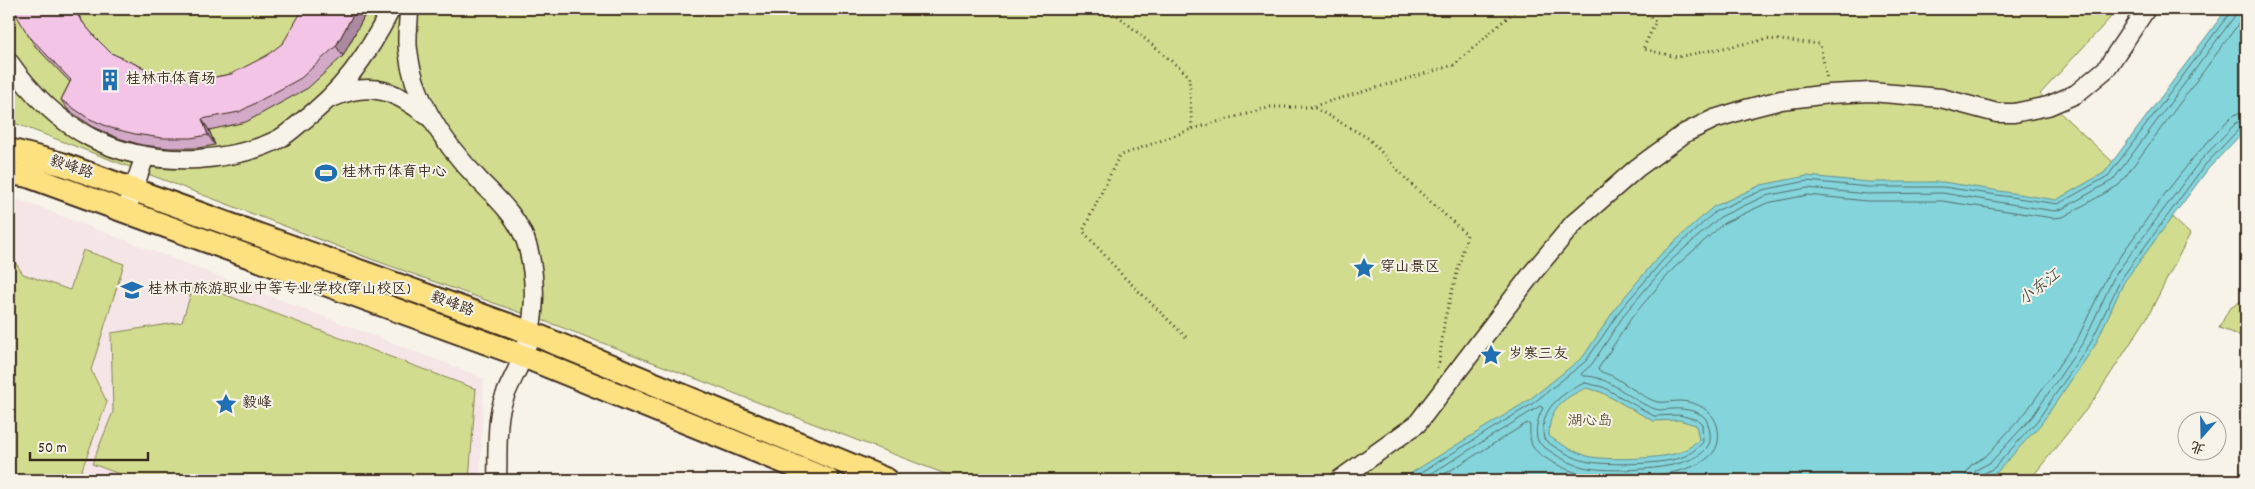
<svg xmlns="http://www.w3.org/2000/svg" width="2255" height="489" viewBox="0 0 2255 489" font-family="Dekko,'LXGW WenKai TC',sans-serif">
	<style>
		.built { fill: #f6e5e7 }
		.green { fill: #d1dc8f; stroke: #868356 }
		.water { fill: #83d4db; stroke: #66908f; fill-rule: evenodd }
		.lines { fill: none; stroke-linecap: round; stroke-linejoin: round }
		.shore { stroke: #586e6a; stroke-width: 1 }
		.minor-casing { stroke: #3b2a1e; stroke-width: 21 }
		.major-casing { stroke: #3b2a1e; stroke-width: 26 }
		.path { stroke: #3b2a1e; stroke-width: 3; stroke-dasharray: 1 4; stroke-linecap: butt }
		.minor { stroke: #f7f3e8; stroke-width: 18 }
		.major { stroke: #fde080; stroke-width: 22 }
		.wall { fill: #d2a9c6; stroke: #3b2a1e }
		.shaded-wall { fill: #ab89a1; stroke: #3b2a1e }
		.building { fill: #f4c4e6; stroke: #3b2a1e }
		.labels { text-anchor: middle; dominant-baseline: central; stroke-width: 4; stroke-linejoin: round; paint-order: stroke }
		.poi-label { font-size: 15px; fill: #3b2a1e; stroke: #f7f3e8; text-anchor: start }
		.street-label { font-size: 15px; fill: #3b2a1e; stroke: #f7f3e8 }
		.park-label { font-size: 15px; fill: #60563a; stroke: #f7f3e8 }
		.water-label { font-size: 16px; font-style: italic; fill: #4d544d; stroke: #f7f3e8 }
	</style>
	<rect width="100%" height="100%" fill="#f7f3e8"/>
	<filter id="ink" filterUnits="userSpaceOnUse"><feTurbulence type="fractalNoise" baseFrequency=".02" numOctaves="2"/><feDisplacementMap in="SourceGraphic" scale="10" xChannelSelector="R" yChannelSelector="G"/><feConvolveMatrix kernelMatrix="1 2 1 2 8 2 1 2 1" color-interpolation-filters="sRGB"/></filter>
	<g filter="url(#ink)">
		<path class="built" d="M9,198L28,203L484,378L480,480H9Z"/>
		<g class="green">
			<path d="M9,9H2116L2112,16L2040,94L2190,234L2148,316L2093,401L2033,476L2026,480H961L558,326L371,259L9,121Z"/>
			<path d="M83,250L124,264L91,370L107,402L78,480H9V342L13,325L9,302V253L23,274L70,290Z"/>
			<path d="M194,283L476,389L469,480H136L92,464L113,412L111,333L182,322Z"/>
			<path d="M2246,294V385L2241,365V336L2219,328L2229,309L2241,301Z"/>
		</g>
		<path class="water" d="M2227,9H2246V129L2208,169L2124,282L2094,347L2041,424L1997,472L1980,480H1400L1529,400L1583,357L1617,306L1660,255L1713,207L1761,185L1807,176L1868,182H1943L2056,200L2104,173ZM1586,388L1601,392L1653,421L1679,420L1696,425L1699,440C1694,443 1689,449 1683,451C1668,459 1604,461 1587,456C1573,451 1561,445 1549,436C1549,408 1562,399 1586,388Z"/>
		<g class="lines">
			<g class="shore">
				<path d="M1585,383L1603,387L1654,416L1679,415L1698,420L1702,424L1703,442C1699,447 1691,453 1685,456C1666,465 1610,465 1589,462C1574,459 1556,449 1544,439C1538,410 1561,393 1585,383Z"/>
				<path d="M1409,480L1532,404L1586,361L1621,309L1664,259L1716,211L1763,190L1807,181L1868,187H1943L2058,204L2108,176L2229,14L2230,9"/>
				<path d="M1421,480L1540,406L1543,408C1538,417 1534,431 1538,441C1541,446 1546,448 1550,451C1560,458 1575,466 1588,468C1613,472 1698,472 1709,444C1712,438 1709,427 1707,421C1703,411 1683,408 1673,409C1668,409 1660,411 1655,409C1630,401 1610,375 1583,376L1581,374L1592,364L1626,312L1668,263L1720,217L1765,196L1807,188L1867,194L1942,193L2054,211L2062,209L2113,180L2234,17L2236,9"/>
				<path d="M1435,480L1527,423L1530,425C1530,432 1529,440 1533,447C1541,459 1572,473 1586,475C1614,480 1711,480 1718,442C1722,417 1703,402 1680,401C1673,401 1664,403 1657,402C1644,398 1626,384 1614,377C1609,374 1601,373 1598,369L1632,317L1674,268L1724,223L1767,203L1808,195L1867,201H1942L2053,218L2063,217L2119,185L2240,22L2244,9"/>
				<path d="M1965,480L1967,472L1971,465L1986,456L2026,412L2078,338L2109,272L2164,195L2194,157L2230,118L2238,113L2246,112"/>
				<path d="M1973,480L1976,470L1991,462L2032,417L2084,341L2115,275L2199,162L2236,123L2246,119"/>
				<path d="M1979,480L1981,475L1994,468L2037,421L2090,344L2121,279L2204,166L2241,127L2246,126"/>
			</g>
			<g class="minor-casing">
				<g id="minor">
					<path d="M409,9C409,22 406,37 408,50C413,101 445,145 480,181C499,200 521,221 528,248C537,282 536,322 523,356C517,373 505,390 501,408C496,426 498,461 497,480"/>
					<path d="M9,62C56,129 115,163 198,159C226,157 254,152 279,139C286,135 293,129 300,123C343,91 367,56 391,9"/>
					<path d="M334,97C372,80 398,92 429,117"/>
					<path d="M129,202L145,156"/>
					<path d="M1339,480L1417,424L1534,271L1574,223L1637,168L1685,133L1714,119L1746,109L1781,100L1829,94L1871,92L1941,98L1997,113H2014L2048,106L2076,94L2106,69L2146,9"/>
				</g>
			</g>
			<g class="major-casing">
				<g id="major">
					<path d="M9,150L62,164L531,333L887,480"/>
					<path d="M9,173L28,176L523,356L828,480"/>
				</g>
			</g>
			<g class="path">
				<path d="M1110,9L1189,76L1192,129"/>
				<path d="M1638,9L1656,21L1643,49L1677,57L1769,39L1820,44L1827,79"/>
				<path d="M1314,106L1454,65L1517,9"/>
				<path d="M1186,337L1124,277L1083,231L1119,156L1192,129L1271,107H1313L1368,138L1411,184L1467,235L1445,318L1438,370"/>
			</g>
			<use href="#minor" class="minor"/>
			<use href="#major" class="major"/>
		</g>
		<path class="wall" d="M368,9L343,56L308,88L246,122L209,130L215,145L198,148H169L142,145L118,138L95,128L68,110L61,100L70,82L35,46L28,35L78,14L84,24L95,37L111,53L155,73L177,79H205L231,74Z"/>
		<g class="shaded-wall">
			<path d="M356,9H368L343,56L336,46Z"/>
			<path d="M202,119L209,130L215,145L208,135Z"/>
		</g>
		<path class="building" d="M13,9H74L80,19L95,37L111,53L155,73L177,79H205L231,74L266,56L283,43L303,9H356L336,46L301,78L239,112L202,119L208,135L191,138H162L135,134L111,128L88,118L61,100L71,80L28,35Z"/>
	</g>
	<defs>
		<g id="building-bare" transform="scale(1.725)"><path d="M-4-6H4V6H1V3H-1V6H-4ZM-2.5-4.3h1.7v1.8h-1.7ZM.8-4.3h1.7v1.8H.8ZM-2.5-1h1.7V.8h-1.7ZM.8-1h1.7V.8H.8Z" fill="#1f6fb2" stroke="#f7f3e8" stroke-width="2.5" paint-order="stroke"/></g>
		<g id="stadium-bare" transform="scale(1.725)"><path d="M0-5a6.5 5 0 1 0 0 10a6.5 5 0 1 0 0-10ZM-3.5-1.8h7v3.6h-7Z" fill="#1f6fb2" stroke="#f7f3e8" stroke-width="2.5" paint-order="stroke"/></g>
		<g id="sight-bare" transform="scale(1.725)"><path d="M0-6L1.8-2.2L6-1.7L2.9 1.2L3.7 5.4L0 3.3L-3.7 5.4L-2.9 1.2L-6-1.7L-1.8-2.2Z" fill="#1f6fb2" stroke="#f7f3e8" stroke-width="2.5" paint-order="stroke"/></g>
		<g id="school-bare" transform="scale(1.725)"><path d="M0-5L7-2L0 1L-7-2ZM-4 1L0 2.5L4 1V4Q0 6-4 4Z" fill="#1f6fb2" stroke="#f7f3e8" stroke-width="2.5" paint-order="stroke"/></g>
	</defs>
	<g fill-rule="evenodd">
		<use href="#building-bare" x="110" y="80"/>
		<use href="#stadium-bare" x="326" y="173"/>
		<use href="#sight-bare" x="1364" y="268"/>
		<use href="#school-bare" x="132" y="290"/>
		<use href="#sight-bare" x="1491" y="355"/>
		<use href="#sight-bare" x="226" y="404"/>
	</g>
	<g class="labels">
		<g class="poi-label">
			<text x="126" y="80">桂林市体育场</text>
			<text x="342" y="173">桂林市体育中心</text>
			<text x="1380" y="268">穿山景区</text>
			<text x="148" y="290">桂林市旅游职业中等专业学校(穿山校区)</text>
			<text x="1508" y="355">岁寒三友</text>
			<text x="242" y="404">毅峰</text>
		</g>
		<g class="street-label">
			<text transform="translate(71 168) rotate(18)">毅峰路</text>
			<text transform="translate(452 305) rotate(20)">毅峰路</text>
		</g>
		<g class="park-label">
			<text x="1590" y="422">湖心岛</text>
		</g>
		<g class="water-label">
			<text transform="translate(2040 288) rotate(-38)">小东江</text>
		</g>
	</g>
	<rect width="2255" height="489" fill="none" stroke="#f7f3e8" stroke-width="30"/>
	<rect x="15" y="15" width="2225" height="459" fill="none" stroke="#3b2a1e" stroke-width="2" filter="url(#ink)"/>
	<g transform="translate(2202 436) rotate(200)"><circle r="24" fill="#f7f3e8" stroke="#aca397"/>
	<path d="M0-4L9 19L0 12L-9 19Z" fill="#1f6fb2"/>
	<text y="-8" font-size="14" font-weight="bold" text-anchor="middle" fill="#3b2a1e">北</text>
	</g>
	<path d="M30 452v8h118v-8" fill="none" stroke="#3b2a1e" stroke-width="2.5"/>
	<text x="38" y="452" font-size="15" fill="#3b2a1e" stroke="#f7f3e8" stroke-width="4" paint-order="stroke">50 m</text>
</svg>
